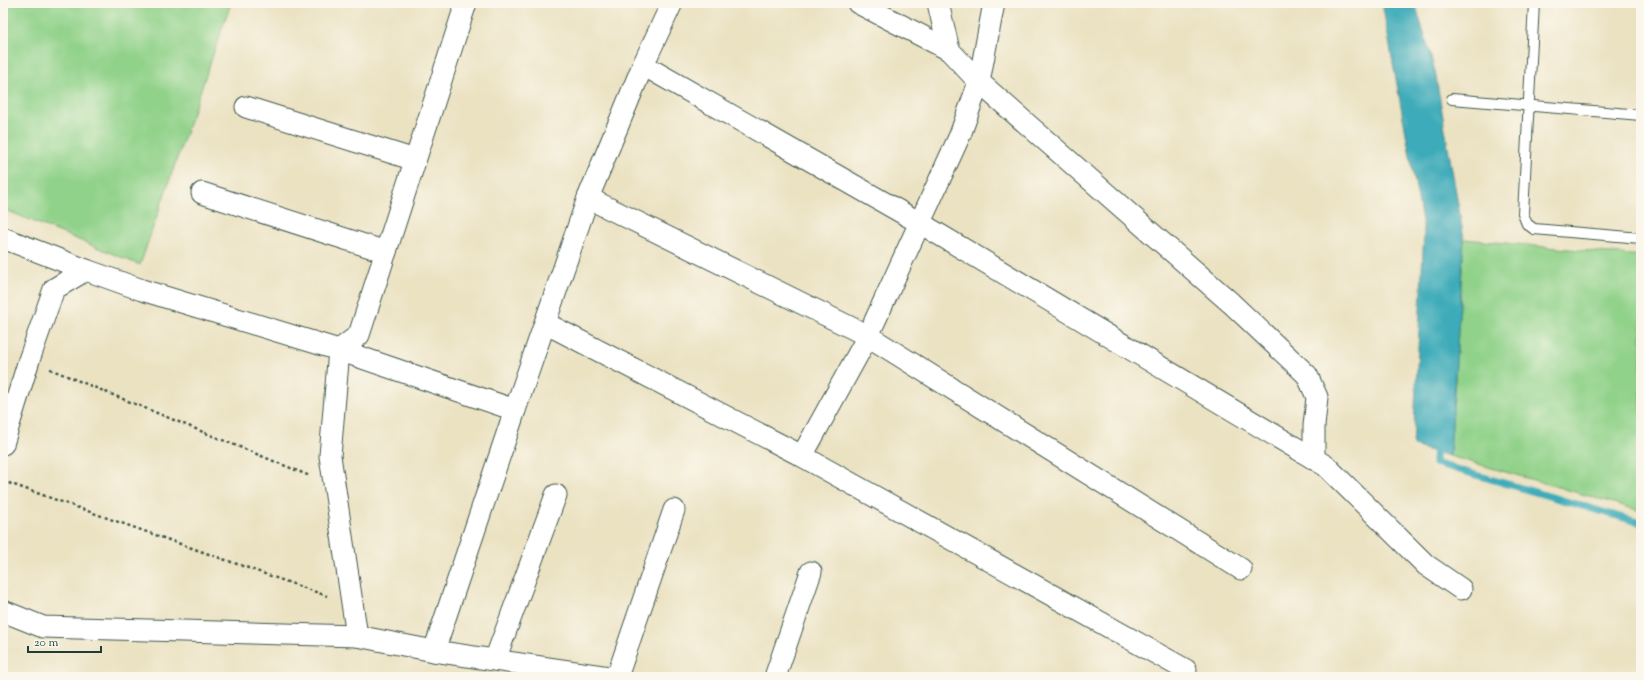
<svg xmlns="http://www.w3.org/2000/svg" width="1644" height="680" viewBox="0 0 1644 680" font-family="'Sorts Mill Goudy',serif">
	<style>
		.green { fill: #91d28a; stroke: #58885f }
		.water { fill: #3cabb9; stroke: #2e7476 }
		.lines { fill: none; stroke-linecap: round; stroke-linejoin: round }
		.stream { stroke: #3cabb9; stroke-width: 7 }
		.lane-casing { stroke: #3e5649; stroke-width: 12 }
		.street-casing { stroke: #3e5649; stroke-width: 23 }
		.path { stroke: #3e5649; stroke-width: 2.5; stroke-dasharray: 3 3; stroke-linecap: butt }
		.lane { stroke: #fff; stroke-width: 10 }
		.street { stroke: #fff; stroke-width: 21 }
	</style>
	<rect width="100%" height="100%" fill="#fbf7ec"/>
	<filter id="ink" filterUnits="userSpaceOnUse"><feTurbulence type="fractalNoise" baseFrequency=".025" numOctaves="2"/><feDisplacementMap in="SourceGraphic" scale="8" xChannelSelector="R" yChannelSelector="G"/><feConvolveMatrix kernelMatrix="1 2 1 2 8 2 1 2 1" color-interpolation-filters="sRGB"/></filter>
	<filter id="wash" filterUnits="userSpaceOnUse"><feTurbulence type="fractalNoise" baseFrequency=".012" numOctaves="4" result="noise"/><feDisplacementMap in="SourceGraphic" scale="16" xChannelSelector="R" yChannelSelector="G"/><feGaussianBlur stdDeviation="0.9" result="paint"/><feColorMatrix in="noise" values="0 0 0 0 0 0 0 0 0 0 0 0 0 0 0 0 0 1.4 0 .05"/><feComposite in="paint" operator="in"/></filter>
	<g filter="url(#wash)">
		<rect width="100%" height="100%" fill="#ebe2c2"/>
		<g class="green">
			<path d="M3,3H231L140,265L3,209Z"/>
			<path d="M1464,239L1641,256V511L1450,456Z"/>
		</g>
		<path class="water" d="M1382,3H1415L1435,71L1464,239L1450,456L1413,446L1424,232Z"/>
		<g class="lines">
			<path class="stream" d="M1436,443L1435,463L1641,523"/>
		</g>
	</g>
	<g filter="url(#ink)">
		<g class="lines">
			<g class="lane-casing">
				<g id="lane">
					<path d="M1534,3L1523,214L1527,224L1534,229L1641,238"/>
					<path d="M1452,99L1641,115"/>
				</g>
			</g>
			<g class="street-casing">
				<g id="street">
					<path d="M672,3L643,65L920,223L1326,466L1426,565L1461,589"/>
					<path d="M858,3L949,50L979,82L1231,303L1307,375L1317,397L1314,426V459"/>
					<path d="M938,3L949,50"/>
					<path d="M246,107L415,160"/>
					<path d="M202,193L386,252"/>
					<path d="M588,198L868,336L960,135L979,82L994,3"/>
					<path d="M3,238L86,270L142,290L339,350L515,410L434,651L357,636"/>
					<path d="M545,323L802,456L868,336L1241,569"/>
					<path d="M515,410L588,198L643,65"/>
					<path d="M3,444L29,360L54,289L86,270"/>
					<path d="M802,456L1186,670"/>
					<path d="M3,611L43,627L357,636L330,456L339,350L359,335L466,3"/>
					<path d="M434,651L609,677"/>
					<path d="M495,660L556,495"/>
					<path d="M617,677L674,510"/>
					<path d="M775,677L811,572"/>
				</g>
			</g>
			<g class="path">
				<path d="M3,351L8,353"/>
				<path d="M50,369L310,476"/>
				<path d="M3,481L327,596"/>
			</g>
			<use href="#lane" class="lane"/>
			<use href="#street" class="street"/>
		</g>
	</g>
	<rect width="1644" height="680" fill="none" stroke="#fbf7ec" stroke-width="16"/>
	<path d="M28 646v6h73v-6" fill="none" stroke="#1f3d34" stroke-width="2"/>
	<text x="34" y="646" font-size="12" fill="#1f3d34" stroke="#fbf7ec" stroke-width="3" paint-order="stroke">20 m</text>
</svg>
